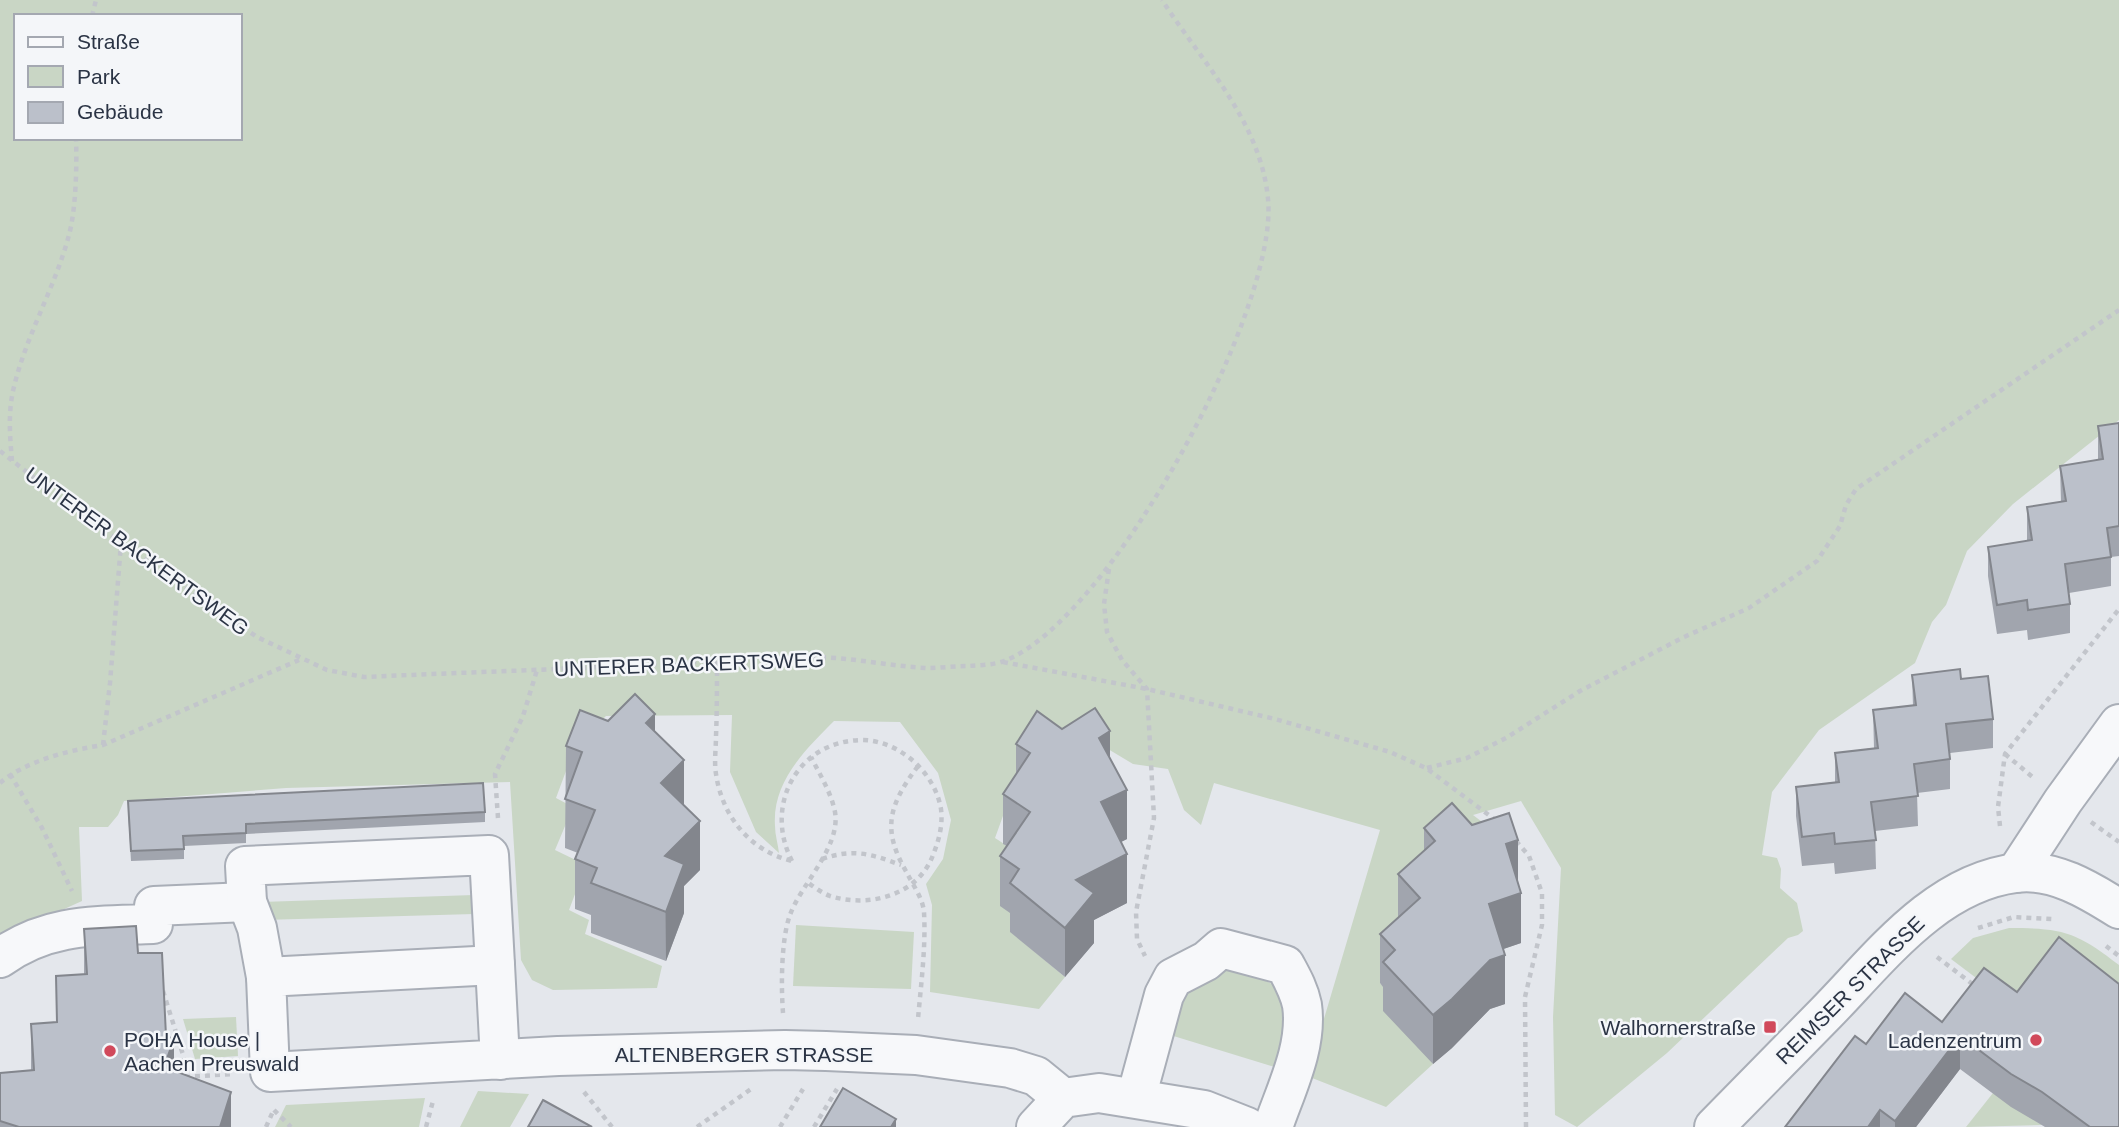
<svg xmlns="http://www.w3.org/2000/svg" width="2119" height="1127" viewBox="0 0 2119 1127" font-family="Helvetica,sans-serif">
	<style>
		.green { fill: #c9d6c5; fill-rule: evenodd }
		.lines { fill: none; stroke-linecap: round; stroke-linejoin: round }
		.minor-casing { stroke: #a9aeb7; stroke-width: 42 }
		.path { stroke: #c2c5cb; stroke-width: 4.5; stroke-dasharray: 5 5; stroke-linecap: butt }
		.minor { stroke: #f7f8fa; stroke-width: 38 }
		.wall { fill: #a1a5ae }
		.shaded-wall { fill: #83868d }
		.building { fill: #bbc0ca; stroke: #83868d; stroke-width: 2 }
		.poi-dot { fill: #d1495b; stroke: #f4f6f9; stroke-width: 2.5 }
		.labels { text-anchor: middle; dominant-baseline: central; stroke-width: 5; stroke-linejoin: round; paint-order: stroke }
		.street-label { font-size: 21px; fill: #2b3445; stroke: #f4f6f9 }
		.poi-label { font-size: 21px; fill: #2b3445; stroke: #f4f6f9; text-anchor: end }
	</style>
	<rect width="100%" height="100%" fill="#e4e7ec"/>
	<g class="green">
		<path d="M0,0H2119V420L2013,504L1967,551L1946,605L1932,622L1915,663L1819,730L1772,792L1762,855L1777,858L1781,869L1780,888L1797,903L1803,931L1798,935L1788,938L1667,1053L1577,1127L1555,1115L1553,1017L1561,868L1521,801L1473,815L1498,834L1380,983L1395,1000L1433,1064L1386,1107L1307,1076L1380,830L1214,783L1201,825L1184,810L1168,769L1133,764L1103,746L1012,791L995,838L1030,861L1001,905L1019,919L1011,932L1065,977L1039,1009L930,992L932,905L926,884L943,859L951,820L938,773L900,722L834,721C805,750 772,782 775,826C775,835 778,844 779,853L756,832L730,772L732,715L606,716L576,744L556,798L573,807L555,850L586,865L569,910L589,920L585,934L662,966L657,988L553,990L532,980L521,960L510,782L286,788L124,801L118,815L108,827H79L82,901L0,938ZM16,16H240V138H16Z"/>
		<path d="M474,895V914L263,920L261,902Z"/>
		<path d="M796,925L914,932L911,989L793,986Z"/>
		<path d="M2009,928C2064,928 2076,932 2119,965V996L2012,1005L1951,959L1973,938Z"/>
		<path d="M1214,968H1241L1274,985L1287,1005L1278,1068L1167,1034L1192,980Z"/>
		<path d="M236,1017L238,1056L195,1059L183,1019Z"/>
		<path d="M478,1091L529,1094L510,1127H460Z"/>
		<path d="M1993,1093L2042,1125L1966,1127Z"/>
		<path d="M425,1098L419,1127H275L286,1105Z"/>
	</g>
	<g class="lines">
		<g class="minor-casing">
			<g id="minor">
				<path d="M2016,873L2063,801L2119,724"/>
				<path d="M0,958C48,923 97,926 153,924L154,906L247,902"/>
				<path d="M266,977L257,928L247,902L245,866L489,855L495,965"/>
				<path d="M500,1060L495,965L266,977L270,1072L558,1056L785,1050L826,1051L916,1055L1010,1068L1036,1076L1063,1098"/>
				<path d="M1136,1098L1164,995L1173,978L1206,961L1221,948L1285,965C1292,978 1299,990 1302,1005C1308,1046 1286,1089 1273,1127"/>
				<path d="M1036,1127L1063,1098L1099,1093L1204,1110L1247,1127"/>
				<path d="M1714,1127C1751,1089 1789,1051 1826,1013C1879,959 1935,883 2016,873C2053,868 2089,890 2119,909"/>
			</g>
		</g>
		<g class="path">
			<path d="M92,16L96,0"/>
			<path d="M0,451L79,513L257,637L327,670L364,677C451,673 539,670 627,666C689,662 751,657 812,657C850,657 888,666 926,668C940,668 955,666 969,666C979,665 994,665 1004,661C1109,622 1279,309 1268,199C1261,122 1202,62 1162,0"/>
			<path d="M12,461C10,438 8,414 13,391C25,337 55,288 69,235C76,209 77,165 76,138"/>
			<path d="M1109,569L1104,604L1107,632L1122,660L1147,689L1154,818L1136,912L1137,939L1145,956"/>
			<path d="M717,661C717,686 717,711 716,736C716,748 714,762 716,774C722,816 750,851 792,861"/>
			<path d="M1003,662L1147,689L1275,719L1390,752L1426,768L1498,822"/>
			<path d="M103,745L110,683L121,543"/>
			<path d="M2005,754L2035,779"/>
			<path d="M918,766C889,805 881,829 907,873C913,885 923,899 924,912C926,947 921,984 918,1019"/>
			<path d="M1427,768L1467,758L1506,738L1580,691L1684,637L1749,608L1817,561L1840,526L1846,505L1856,489L2119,310"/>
			<path d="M10,774L42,828L72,891"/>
			<path d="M0,783C25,761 70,750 103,745L299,660"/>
			<path d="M498,818L495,774L523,716L537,670"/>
			<path d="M2091,822L2119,842"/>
			<path d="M2000,826L1998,807L2005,754L2119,609"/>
			<path d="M1516,841L1529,856L1542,893V925L1525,997L1526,1127"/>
			<path d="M822,859C854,848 871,854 901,865"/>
			<path d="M792,861C763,805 798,740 863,740C900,741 935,773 941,809C943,825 939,840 933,855C918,896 868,908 830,896C822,893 814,887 807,882"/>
			<path d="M1978,928L2014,917L2052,919"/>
			<path d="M2106,946L2119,956"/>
			<path d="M1937,957L1975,986"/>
			<path d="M163,991L190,1077"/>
			<path d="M783,1013C781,987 781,939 790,915C801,884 841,847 835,812C831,792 820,775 811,757"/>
			<path d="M185,1077L232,1074"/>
			<path d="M584,1092L612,1127"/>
			<path d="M274,1110L291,1127"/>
			<path d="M266,1127L274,1109"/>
			<path d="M426,1127L433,1101"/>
			<path d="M697,1127L751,1089"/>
			<path d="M780,1127L803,1089"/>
			<path d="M814,1127L837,1089"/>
		</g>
		<use href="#minor" class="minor"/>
	</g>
	<g class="wall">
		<path d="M2119,423V556L2111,557V586L2069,593L2070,604V633L2028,640L2027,630L1997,634L1988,576V547L2027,541V507L2061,502L2060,466L2098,460V426Z"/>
		<path d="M1912,675L1961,679L1993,719V748L1950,753V789L1917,793L1918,826L1875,831L1876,869L1835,874L1834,863L1802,866L1796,816V787L1835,782V753L1874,748L1873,710L1913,706Z"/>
		<path d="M608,721L655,732L684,805L700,870L684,886V913L666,961L591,933V915L575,909V859L578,853L565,848L566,746Z"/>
		<path d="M1062,729L1110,758L1127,839L1121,842L1127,903L1094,920V943L1065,977L1010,932V913L1000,906V856L1007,846L1003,844V794L1016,774V744Z"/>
		<path d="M128,811L485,812V822L246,834V843L184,846V859L131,861Z"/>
		<path d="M1424,828L1518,883L1521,943L1503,949L1505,1004L1490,1009L1452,1048L1433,1064L1383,1011V987L1380,983V934L1398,918V874L1424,851Z"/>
		<path d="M84,929L138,953L166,1036L174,1071L231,1127H0V1073L31,1070V1024L56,1022V976L84,975Z"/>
		<path d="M1942,1022L2119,1127H2045L2011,1107L1960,1069L1916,1127H1785L1866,1044Z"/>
	</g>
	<g class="shaded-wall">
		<path d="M655,714V763L646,723Z"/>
		<path d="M1110,731V780L1099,738Z"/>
		<path d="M684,760V809L661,783Z"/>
		<path d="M1127,790V839L1101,852V802Z"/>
		<path d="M700,821V870L684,886V913L666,961L665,856Z"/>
		<path d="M1518,840V890L1506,844Z"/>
		<path d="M1127,854V903L1094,920V943L1065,977V928L1076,880Z"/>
		<path d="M1521,893V943L1489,954V904Z"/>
		<path d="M1505,955V1004L1490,1009L1452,1048L1433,1064V1015L1490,960Z"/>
		<path d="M1960,1036V1069L1916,1127H1895V1121Z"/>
		<path d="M174,1039V1104L164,1067Z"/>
		<path d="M231,1092V1127H220Z"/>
		<path d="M1880,1110V1127H1868Z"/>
		<path d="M896,1119V1127H891Z"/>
	</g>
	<g class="building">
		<path d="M2119,423V526L2107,528L2111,557L2065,564L2070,604L2028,610L2027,600L1997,605L1988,547L2032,540L2027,507L2066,501L2060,466L2103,459L2098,426Z"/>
		<path d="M1960,669L1961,679L1988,676L1993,719L1946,724L1950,759L1914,764L1918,796L1871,802L1876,840L1835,844L1834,833L1802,837L1796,787L1839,782L1835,753L1878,748L1873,710L1916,705L1912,675Z"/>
		<path d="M635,694L655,714L646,723L684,760L661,783L700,821L665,856L684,864L666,912L591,883L597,868L575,859L595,810L565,799L582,752L566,746L580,710L608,721Z"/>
		<path d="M1095,708L1110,731L1099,738L1127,790L1101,802L1127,854L1076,880L1094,893L1065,928L1010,883L1019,869L1000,856L1030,812L1003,794L1030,753L1016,744L1037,711L1062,729Z"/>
		<path d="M483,783L485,812L246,824V833L183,836L184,849L131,851L128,801Z"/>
		<path d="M1452,803L1472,825L1509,813L1518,840L1506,844L1521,893L1489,904L1505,955L1490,960L1452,999L1433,1015L1383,962L1395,950L1380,934L1420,898L1398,874L1435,841L1424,828Z"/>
		<path d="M136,926L138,953H162L166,1036L174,1039L164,1067L231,1092L220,1127H19L0,1121V1073L34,1070L31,1024L57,1022L56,976L87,974L84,929Z"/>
		<path d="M2059,937L2119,984V1127H2090L2042,1092L2011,1074L1960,1036L1895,1121L1880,1110L1868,1127H1785L1855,1036L1866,1044L1905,993L1942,1022L1984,968L2017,992Z"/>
		<path d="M843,1088L896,1119L891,1127H820Z"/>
		<path d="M543,1100L592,1127H528Z"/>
	</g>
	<g class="poi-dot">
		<rect x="1763" y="1020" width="14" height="14" rx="3.5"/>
		<circle cx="2036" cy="1040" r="7"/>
		<circle cx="110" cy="1051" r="7"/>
	</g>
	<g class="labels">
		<g class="street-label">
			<text transform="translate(137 551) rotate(36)">UNTERER BACKERTSWEG</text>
			<text transform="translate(689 664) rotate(-2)">UNTERER BACKERTSWEG</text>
			<text transform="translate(1850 990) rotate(-45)">REIMSER STRASSE</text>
			<text x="744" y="1054">ALTENBERGER STRASSE</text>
		</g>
		<g class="poi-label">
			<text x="1756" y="1027">Walhornerstraße</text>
			<text x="124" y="1039" text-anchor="start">POHA House |<tspan x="124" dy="24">Aachen Preuswald</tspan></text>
			<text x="2022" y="1040">Ladenzentrum</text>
		</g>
	</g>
	<rect x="14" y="14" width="228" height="126" fill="#f4f6f9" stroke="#a4a8b1" stroke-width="2"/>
	<rect x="28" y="37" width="35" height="10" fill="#f7f8fa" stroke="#a4a8b1" stroke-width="2"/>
	<text x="77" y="49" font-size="21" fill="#2b3445">Straße</text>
	<rect x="28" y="66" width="35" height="21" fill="#c9d6c5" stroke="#a4a8b1" stroke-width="2"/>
	<text x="77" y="84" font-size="21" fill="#2b3445">Park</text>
	<rect x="28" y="102" width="35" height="21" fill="#bbc0ca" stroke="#a4a8b1" stroke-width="2"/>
	<text x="77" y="119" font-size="21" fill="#2b3445">Gebäude</text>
</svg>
